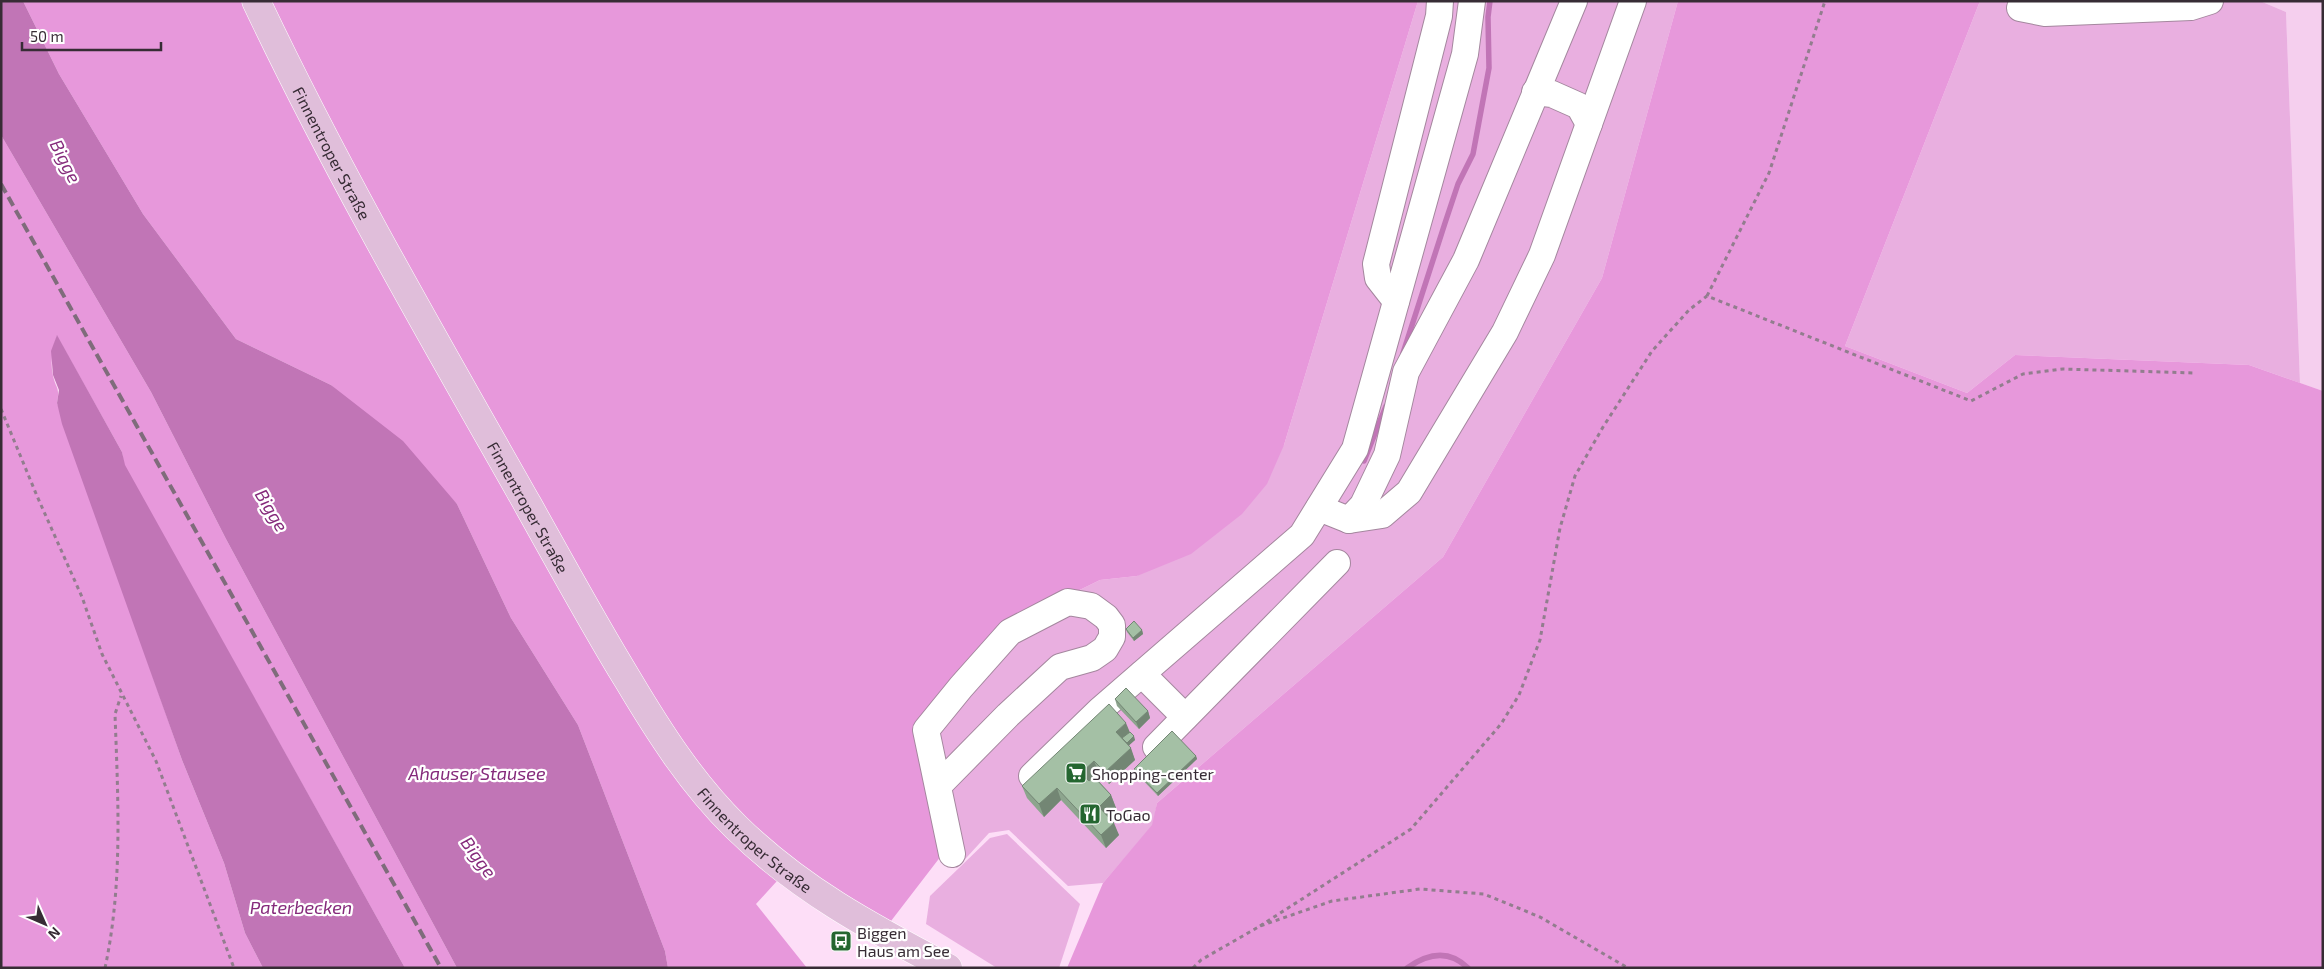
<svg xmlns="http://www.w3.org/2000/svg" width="2324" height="969" viewBox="0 0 2324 969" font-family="'Exo 2',sans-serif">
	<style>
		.built { fill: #f5cfee }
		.green { fill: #e9afe0 }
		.forest { fill: #e798db }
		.water { fill: #c175b6 }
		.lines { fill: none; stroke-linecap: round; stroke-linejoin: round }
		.stream { stroke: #c175b6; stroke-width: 5.5 }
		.minor-casing { stroke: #a4879e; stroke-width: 28 }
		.major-casing { stroke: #fff; stroke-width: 29 }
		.path { stroke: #927d8e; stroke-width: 3; stroke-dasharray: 4 4; stroke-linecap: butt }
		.minor { stroke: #fff; stroke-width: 26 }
		.major { stroke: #e0beda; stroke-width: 28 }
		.rail { stroke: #7f6c7b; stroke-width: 4; stroke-dasharray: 10 5; stroke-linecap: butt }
		.wall { fill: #8da58e }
		.shaded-wall { fill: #738674 }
		.building { fill: #a4c0a5; stroke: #738674 }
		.labels { text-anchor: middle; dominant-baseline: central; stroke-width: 4.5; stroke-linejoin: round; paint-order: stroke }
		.street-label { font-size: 16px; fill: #372c35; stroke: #fff }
		.poi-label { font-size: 16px; fill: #372c35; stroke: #fff; text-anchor: start }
		.water-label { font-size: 18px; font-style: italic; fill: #852a7b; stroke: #fff }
	</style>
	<rect width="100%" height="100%" fill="#fddef7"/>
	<path class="built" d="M2260,1H2323V391L2300,383L2286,12Z"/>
	<g class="green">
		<path d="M1418,1H1678L1602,278L1443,557L1157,803L1153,825L1103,883L1068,886L1009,830L989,833L957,868L941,856L915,728L1004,627L1100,580L1137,576L1284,445Z"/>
		<path d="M1980,1H2260L2286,12L2300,383L2249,365L2015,355L1967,393L1845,346Z"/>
		<path d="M1007,834L1080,904L1059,968H997L926,924L930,896L990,838Z"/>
	</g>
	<g class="forest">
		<path d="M23,1H1418L1284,445L1267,484L1242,514L1191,554L1137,576L1100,580L1004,627L915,728L941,856L891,921L834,893L796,860L756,904L807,968H668L665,951L578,725L511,618L457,504L331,385L236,339L143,214L59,74Z"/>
		<path d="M1678,1H1980L1845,346L1967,393L2015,355L2249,365L2323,391V968H1067L1103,883L1152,825L1157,803L1443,557L1602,278Z"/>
		<path d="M1,135L151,392L226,539L457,968H405L124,465L122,452L57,336C52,349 50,362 53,376C56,389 60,387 57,403L182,760L224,863L245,933L263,968H1Z"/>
	</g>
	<g class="water">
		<path d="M1,1H23L59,74L143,214L236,339L331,385L403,441L457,504L511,618L578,725L665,951L668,968H457L226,539L151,392L1,135Z"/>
		<path d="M57,335L122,452L125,465L405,968H263L245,933L224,863L182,760L62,424L57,403L59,390L53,375L51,351Z"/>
	</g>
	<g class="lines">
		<g class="stream">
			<path d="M1403,353L1445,223L1458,184L1473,154L1489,68L1488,17L1490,1"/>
			<path d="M1364,461L1386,406"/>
			<path d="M1407,968C1428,953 1449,949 1468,968"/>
		</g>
		<g class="minor-casing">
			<g id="minor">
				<path d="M2020,8L2045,13L2191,7L2210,1"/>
				<path d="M1535,92L1552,94L1579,106L1589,124"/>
				<path d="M1396,301L1378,278L1376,264L1439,16L1440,1"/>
				<path d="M1319,508L1349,520L1382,515L1409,492L1505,332L1542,255L1633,1"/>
				<path d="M1349,520L1363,505L1387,455L1406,372L1466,260L1574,1"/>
				<path d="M1142,674L1185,717"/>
				<path d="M1156,747L1337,563"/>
				<path d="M1032,776L1100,710L1302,535L1355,449L1465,54L1472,1"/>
				<path d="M938,786L1008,715L1060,667L1092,658L1105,649L1112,637V625L1106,617L1091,606L1068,602L1010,632L961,687L926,730L952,854"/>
			</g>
		</g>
		<g class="major-casing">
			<g id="major">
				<path id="s1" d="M256,1C338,174 434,339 528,505C561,564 593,623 628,680C659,732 692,784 736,827C799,889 870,927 948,968"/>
			</g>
		</g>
		<g class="path">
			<path d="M1707,296L1769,173L1825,1"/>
			<path d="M1,409L37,496L82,597L102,654L156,761L234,968"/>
			<path d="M1260,926L1411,829L1501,724L1519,695L1540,640L1560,528L1575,476L1603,427L1652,351L1689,310L1707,296L1971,401L2023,374L2063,369L2196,373"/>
			<path d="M105,968C123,884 118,799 115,714L121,696"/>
			<path d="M1193,968L1201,960L1260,926L1332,901L1420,889L1484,894L1540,917L1628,968"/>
		</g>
		<use href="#minor" class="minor"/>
		<use href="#major" class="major"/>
		<path class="rail" d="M1,184L441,968"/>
	</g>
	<g class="wall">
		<path d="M1126,629L1142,630L1143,634L1134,641L1127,632Z"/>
		<path d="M1115,699L1148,711L1150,718L1139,729L1117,706Z"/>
		<path d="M1130,732L1135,740L1129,745L1135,760L1109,784L1099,773L1095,777L1111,795L1116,808L1108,816L1119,835L1106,848L1061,800L1044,817L1027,798L1022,786Z"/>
		<path d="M1196,756L1197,759L1158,796L1135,772L1134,769Z"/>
	</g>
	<g class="shaded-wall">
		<path d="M1142,630L1143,634L1134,641L1133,638Z"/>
		<path d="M1148,711L1150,718L1139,729L1136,722Z"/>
		<path d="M1126,723L1131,735L1121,744L1116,732Z"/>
		<path d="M1134,736L1135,740L1125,749L1124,746Z"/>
		<path d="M1131,748L1135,760L1109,784L1105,772Z"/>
		<path d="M1196,756L1197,759L1158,796L1157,793Z"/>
		<path d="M1094,761L1099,773L1086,786L1081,773Z"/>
		<path d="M1057,788L1061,800L1044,817L1039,804Z"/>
		<path d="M1111,795L1116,808L1104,819L1099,807Z"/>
		<path d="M1114,823L1119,835L1106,848L1101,835Z"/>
	</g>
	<g class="building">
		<path d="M1134,621L1142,630L1133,638L1126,629Z"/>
		<path d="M1126,688L1148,711L1136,722L1115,699Z"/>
		<path d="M1109,704L1126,723L1116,732L1131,748L1105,772L1094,761L1081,773L1089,781L1094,777L1111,795L1099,807L1114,823L1101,835L1057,788L1039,804L1022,786Z"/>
		<path d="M1172,731L1196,756L1157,793L1134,769Z"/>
		<path d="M1130,732L1134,736L1127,743L1122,738Z"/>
	</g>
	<defs>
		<g id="supermarket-square" transform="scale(1.125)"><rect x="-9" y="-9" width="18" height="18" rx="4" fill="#246630" stroke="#fff"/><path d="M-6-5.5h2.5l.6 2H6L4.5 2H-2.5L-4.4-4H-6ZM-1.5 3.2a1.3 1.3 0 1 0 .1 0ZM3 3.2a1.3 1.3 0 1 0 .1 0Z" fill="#fff"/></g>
		<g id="restaurant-square" transform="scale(1.125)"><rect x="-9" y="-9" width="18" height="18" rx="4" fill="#246630" stroke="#fff"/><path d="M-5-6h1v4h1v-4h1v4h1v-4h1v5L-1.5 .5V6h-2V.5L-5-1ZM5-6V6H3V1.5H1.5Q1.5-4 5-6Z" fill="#fff"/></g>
		<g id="bus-square" transform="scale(1.125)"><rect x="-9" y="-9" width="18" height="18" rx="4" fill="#246630" stroke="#fff"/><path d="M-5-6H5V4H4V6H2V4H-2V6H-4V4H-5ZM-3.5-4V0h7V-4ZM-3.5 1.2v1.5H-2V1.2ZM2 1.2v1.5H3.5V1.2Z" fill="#fff"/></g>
	</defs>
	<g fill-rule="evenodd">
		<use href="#supermarket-square" x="1076" y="773"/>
		<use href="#restaurant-square" x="1090" y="814"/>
		<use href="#bus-square" x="841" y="941"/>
	</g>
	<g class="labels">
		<g class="street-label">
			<text stroke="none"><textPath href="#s1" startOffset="170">Finnentroper Straße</textPath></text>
			<text stroke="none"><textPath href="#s1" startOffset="575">Finnentroper Straße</textPath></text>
			<text stroke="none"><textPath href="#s1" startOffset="980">Finnentroper Straße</textPath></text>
		</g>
		<g class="poi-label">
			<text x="1092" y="773">Shopping-center</text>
			<text x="1106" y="814">ToGao</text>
			<text x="857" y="932">Biggen<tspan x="857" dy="18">Haus am See</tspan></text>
		</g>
		<g class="water-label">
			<text transform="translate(66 161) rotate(63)">Bigge</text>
			<text transform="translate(272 510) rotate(59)">Bigge</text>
			<text x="477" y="773">Ahauser Stausee</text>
			<text transform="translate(479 857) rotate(54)">Bigge</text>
			<text x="301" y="907">Paterbecken</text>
		</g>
	</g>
	<rect width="2324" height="969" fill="none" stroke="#372c35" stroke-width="5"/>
	<g transform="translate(45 924) rotate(135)" stroke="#ffffff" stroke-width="4" paint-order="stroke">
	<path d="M0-4L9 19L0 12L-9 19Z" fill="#372c35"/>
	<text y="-8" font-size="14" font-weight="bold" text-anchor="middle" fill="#372c35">N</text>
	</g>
	<path d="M22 42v8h139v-8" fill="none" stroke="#372c35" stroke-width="2.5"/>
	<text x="30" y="42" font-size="15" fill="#372c35" stroke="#ffffff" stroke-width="4" paint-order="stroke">50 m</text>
</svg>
